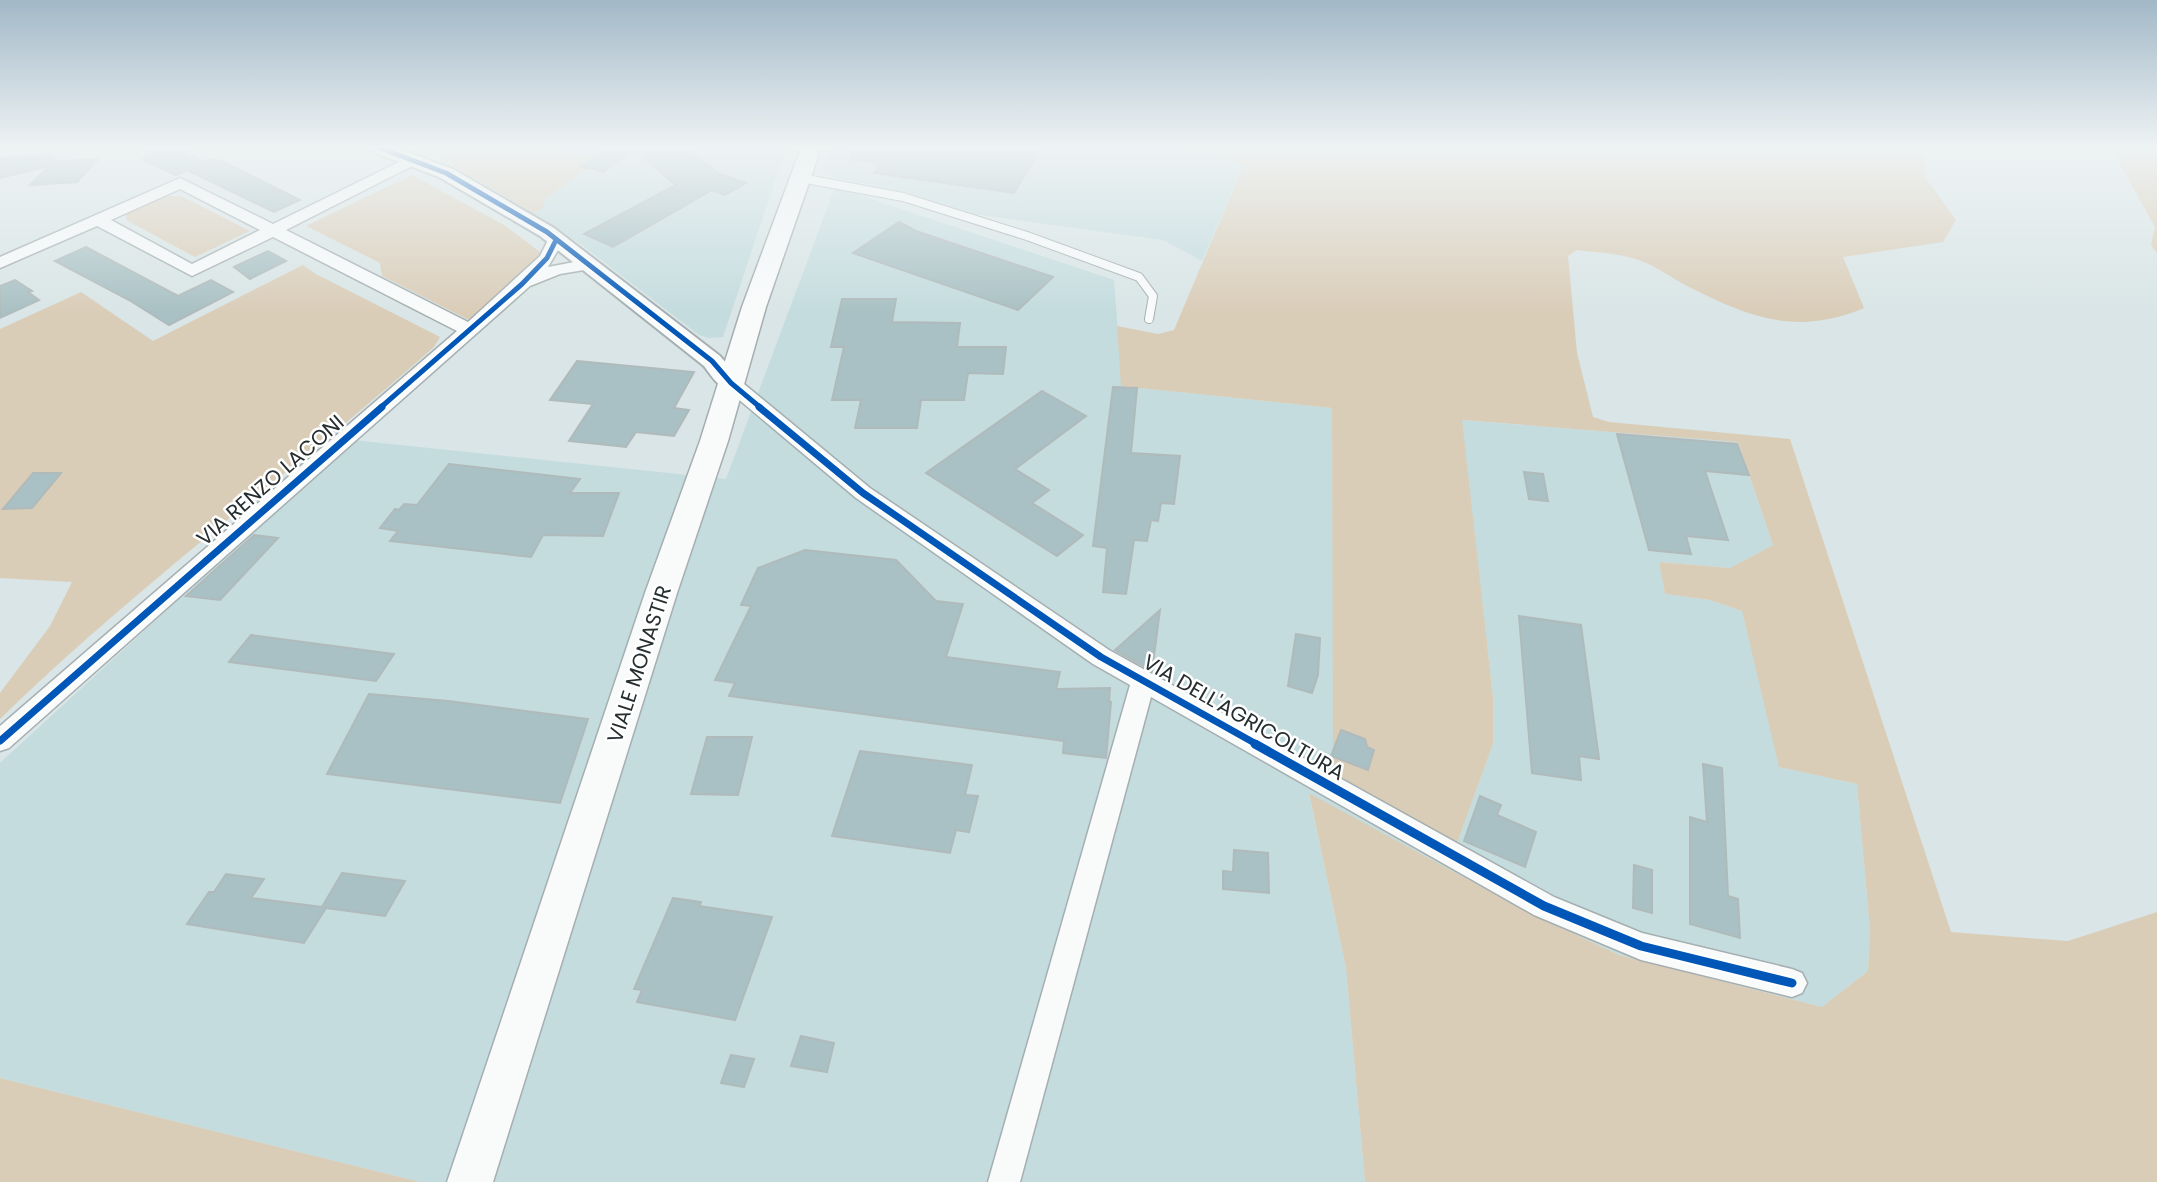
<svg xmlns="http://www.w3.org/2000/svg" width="2157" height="1182" viewBox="0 0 2157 1182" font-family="Poppins,sans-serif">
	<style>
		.built { fill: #c4dcde }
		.green { fill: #dacdb8 }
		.building { fill: #a9c1c4; stroke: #b0babb; stroke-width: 2 }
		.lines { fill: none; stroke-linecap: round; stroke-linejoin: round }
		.service-casing { stroke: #a5aeb0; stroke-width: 10 }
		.minor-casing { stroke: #a5aeb0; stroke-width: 3 }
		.tertiary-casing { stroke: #a5aeb0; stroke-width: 4 }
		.secondary-casing { stroke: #a5aeb0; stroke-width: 3 }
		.service { stroke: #f9fbfb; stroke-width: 8 }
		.minor { fill: #f9fbfb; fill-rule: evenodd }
		.tertiary { fill: #f9fbfb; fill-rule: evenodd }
		.secondary { fill: #f9fbfb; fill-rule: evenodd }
		.cycleway-far2-casing { stroke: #fff; stroke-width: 9 }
		.cycleway-far1-casing { stroke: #fff; stroke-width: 11 }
		.cycleway-casing { stroke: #fff; stroke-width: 13 }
		.cycleway-far2 { stroke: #0057b8; stroke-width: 5 }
		.cycleway-far1 { stroke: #0057b8; stroke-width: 7 }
		.cycleway { stroke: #0057b8; stroke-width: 9 }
		.labels { text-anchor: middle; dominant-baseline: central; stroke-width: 5; stroke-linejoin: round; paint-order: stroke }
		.street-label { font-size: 21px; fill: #262e2f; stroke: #fff }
	</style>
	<rect width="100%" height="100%" fill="#d9e5e6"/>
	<g class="built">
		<path d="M410,148H786L723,337L709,338L699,335L583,246L503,194L447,162Z"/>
		<path d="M829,148H1171L1244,163L1202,261L1163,240L973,214L906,192L827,176L822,172Z"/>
		<path d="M835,187L1114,280L1122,386L1332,408L1334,782L1457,843L1493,744V697L1461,420L1738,442L1773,545L1730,568L1659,562L1665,594L1710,600L1742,611L1780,767L1857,784L1870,930L1868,971L1822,1007L1619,955L1522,909L1309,794L1346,968L1365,1182H420L0,1078V763L352,440L726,479Z"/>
	</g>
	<g class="green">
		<path d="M410,148H559L593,158L581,165L588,168L546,198L543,208L533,213L447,162Z"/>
		<path d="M1171,148H1922L1925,177L1956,220L1943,242L1843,257L1864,308C1798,336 1750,318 1689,287C1673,279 1658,267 1641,261C1622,253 1598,253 1577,250L1568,256L1577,353L1593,417L1609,422L1790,439L1951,932L2068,941L2157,912V1182H1365L1346,968L1309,793L1522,909L1619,955L1822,1007L1868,971L1870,930L1857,784L1779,767L1742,611L1710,600L1665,594L1659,562L1730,568L1773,545L1738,442L1462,420L1493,697V744L1457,843L1333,782L1332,408L1121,386L1117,326L1158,334L1174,330L1244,164Z"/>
		<path d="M2111,148H2157V253L2151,245L2155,227Z"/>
		<path d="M412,175L504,225L540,252L539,256L469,320L382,276L380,263L306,226Z"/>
		<path d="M161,196H181L250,231L195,257L126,220L127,212Z"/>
		<path d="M303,265L316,274L440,337L434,347C292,473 136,586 0,719V693L50,626L72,582L0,578V329L81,292L153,341Z"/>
		<path d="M0,1078L420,1182H0Z"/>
	</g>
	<g class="building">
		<path d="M150,148H176L205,162L212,159L224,162L300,200L274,212L187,170L176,175L143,160Z"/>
		<path d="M610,148H686L718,173L746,183L725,195L712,190L613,247L584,234L676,185L633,149L604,172L581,166Z"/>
		<path d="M850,148H1041L1014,193L874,173L881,163L850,159Z"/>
		<path d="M54,155L55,161L98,159L77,182L30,185L49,166L0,178V158Z"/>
		<path d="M899,222L916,231L1053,277L1018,310L853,253Z"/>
		<path d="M86,247L178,296L211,280L233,292L169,325L129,300L55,261Z"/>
		<path d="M268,251L286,261L250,279L234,267Z"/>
		<path d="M15,280L32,291L28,292L39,300L0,318V286Z"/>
		<path d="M842,299H896L892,322L960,323L957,347H1006L1003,374L968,373L964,400H921L917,428H855L861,400H832L844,347H831Z"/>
		<path d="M577,361L694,372L674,408L689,410L674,436L636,432L626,447L569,441L593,404L550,400Z"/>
		<path d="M1113,387L1137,388L1131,453L1180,456L1174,504L1161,503L1158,521L1151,520L1147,541L1134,540L1126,594L1103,592L1107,548L1093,546Z"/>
		<path d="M1042,391L1086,416L1015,469L1049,490L1032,503L1083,535L1057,556L926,473Z"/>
		<path d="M1617,434L1737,444L1749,475L1705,471L1728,540L1686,536L1691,554L1649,550Z"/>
		<path d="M449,464L580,479L570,493H619L603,536L543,535L531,557L390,541L398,531L380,528L395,509L399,510L404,504L417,505Z"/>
		<path d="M1524,472L1543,474L1548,501L1529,499Z"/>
		<path d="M33,473H61L32,508L3,509Z"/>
		<path d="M254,535L278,538L220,600L186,596Z"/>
		<path d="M805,550L896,560L936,601L963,604L946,657L1060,672L1056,689L1110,688L1109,702H1111L1106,758L1063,753L1064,741L729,696L735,683L715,680L751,606L741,605L758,568Z"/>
		<path d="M1160,610L1152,671L1115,650Z"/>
		<path d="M1519,616L1581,625L1599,759L1579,756L1581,780L1532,773Z"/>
		<path d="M1296,634L1320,638L1318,675L1312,693L1288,686Z"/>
		<path d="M251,635L394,654L376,681L229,662Z"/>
		<path d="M369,694L448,701L588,719L560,803L327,774Z"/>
		<path d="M1341,730L1365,739L1367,747L1374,750L1368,770L1331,756Z"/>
		<path d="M707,737H752L738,795L691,794Z"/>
		<path d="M860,751L972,765L965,795L978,796L969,832L956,830L950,853L832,836Z"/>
		<path d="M1703,764L1722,768L1728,896L1738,899L1740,938L1690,924V817L1707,822Z"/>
		<path d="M1480,796L1501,805L1497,815L1536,832L1525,867L1464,841Z"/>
		<path d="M1234,850L1268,853L1269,893L1223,889V871L1233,872Z"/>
		<path d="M1634,865L1652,870V913L1633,908Z"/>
		<path d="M342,873L405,881L385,916L326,908L304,943L187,924L209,892H214L226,874L264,879L251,898L322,907Z"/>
		<path d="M673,898L701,902L699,906L772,917L735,1020L637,1002L642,990L634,989Z"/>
		<path d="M801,1036L834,1043L827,1072L791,1066Z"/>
		<path d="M731,1055L754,1059L744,1087L721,1083Z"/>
	</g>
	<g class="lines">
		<g class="service-casing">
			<path id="service" d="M801,178L903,197L1027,236L1139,277L1153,296L1149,319"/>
		</g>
		<g class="minor-casing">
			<g id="minor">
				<path d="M413,155L418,157L421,160L418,163L286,230L468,322L540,256L550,236L556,235L564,240L548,267L590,259L599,264L596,268L560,274L530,286L9,748L0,751V726L457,331L273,237L192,276L97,226L0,268V257L180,178L273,224ZM180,189L260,230L192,264L111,220Z"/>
				<path d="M731,377L738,379L870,488L1109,650L1554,897L1642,933L1792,969L1802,973L1807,983L1802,993L1792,997L1641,960L1534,915L1151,697L1020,1182H988L1130,685L1093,664L856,498L724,387L721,383L724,379Z"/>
			</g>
		</g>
		<g class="tertiary-casing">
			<path id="tertiary" d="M371,148H396L453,169L554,228L720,356L743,383L739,388C721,393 714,379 704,366L540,236L439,177L373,152Z"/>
		</g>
		<g class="secondary-casing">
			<path id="secondary" d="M801,148H821L766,307L728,441L677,593L493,1182H447L645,593L700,441L742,307Z"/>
		</g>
		<use href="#service" class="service"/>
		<use href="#minor" class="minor"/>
		<use href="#tertiary" class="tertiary"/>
		<use href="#secondary" class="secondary"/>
		<g class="cycleway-far2-casing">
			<g id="cycleway-far2">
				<path d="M380,148L446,173L547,232L712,361L731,383L761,408"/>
				<path d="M380,408L522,284L547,258L556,240"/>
			</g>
		</g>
		<g class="cycleway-far1-casing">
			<g id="cycleway-far1">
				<path d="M759,407L863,493L1101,657L1258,745"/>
				<path d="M0,741L382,407"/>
			</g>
		</g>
		<g class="cycleway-casing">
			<path id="cycleway" d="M1255,744L1544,906L1641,946L1792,983"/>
		</g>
		<use href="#cycleway-far2" class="cycleway-far2"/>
		<use href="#cycleway-far1" class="cycleway-far1"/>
		<use href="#cycleway" class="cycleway"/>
	</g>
	<linearGradient id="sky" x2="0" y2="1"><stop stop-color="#a2b8c7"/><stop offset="0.47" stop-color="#eef3f4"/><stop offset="1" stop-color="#eef3f4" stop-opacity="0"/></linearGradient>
	<rect width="2157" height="313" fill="url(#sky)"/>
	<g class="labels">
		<g class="street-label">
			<text transform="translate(270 480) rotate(-41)">VIA RENZO LACONI</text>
			<text transform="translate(639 664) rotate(-72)">VIALE MONASTIR</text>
			<text transform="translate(1244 717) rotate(30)">VIA DELL'AGRICOLTURA</text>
		</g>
	</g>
</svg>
